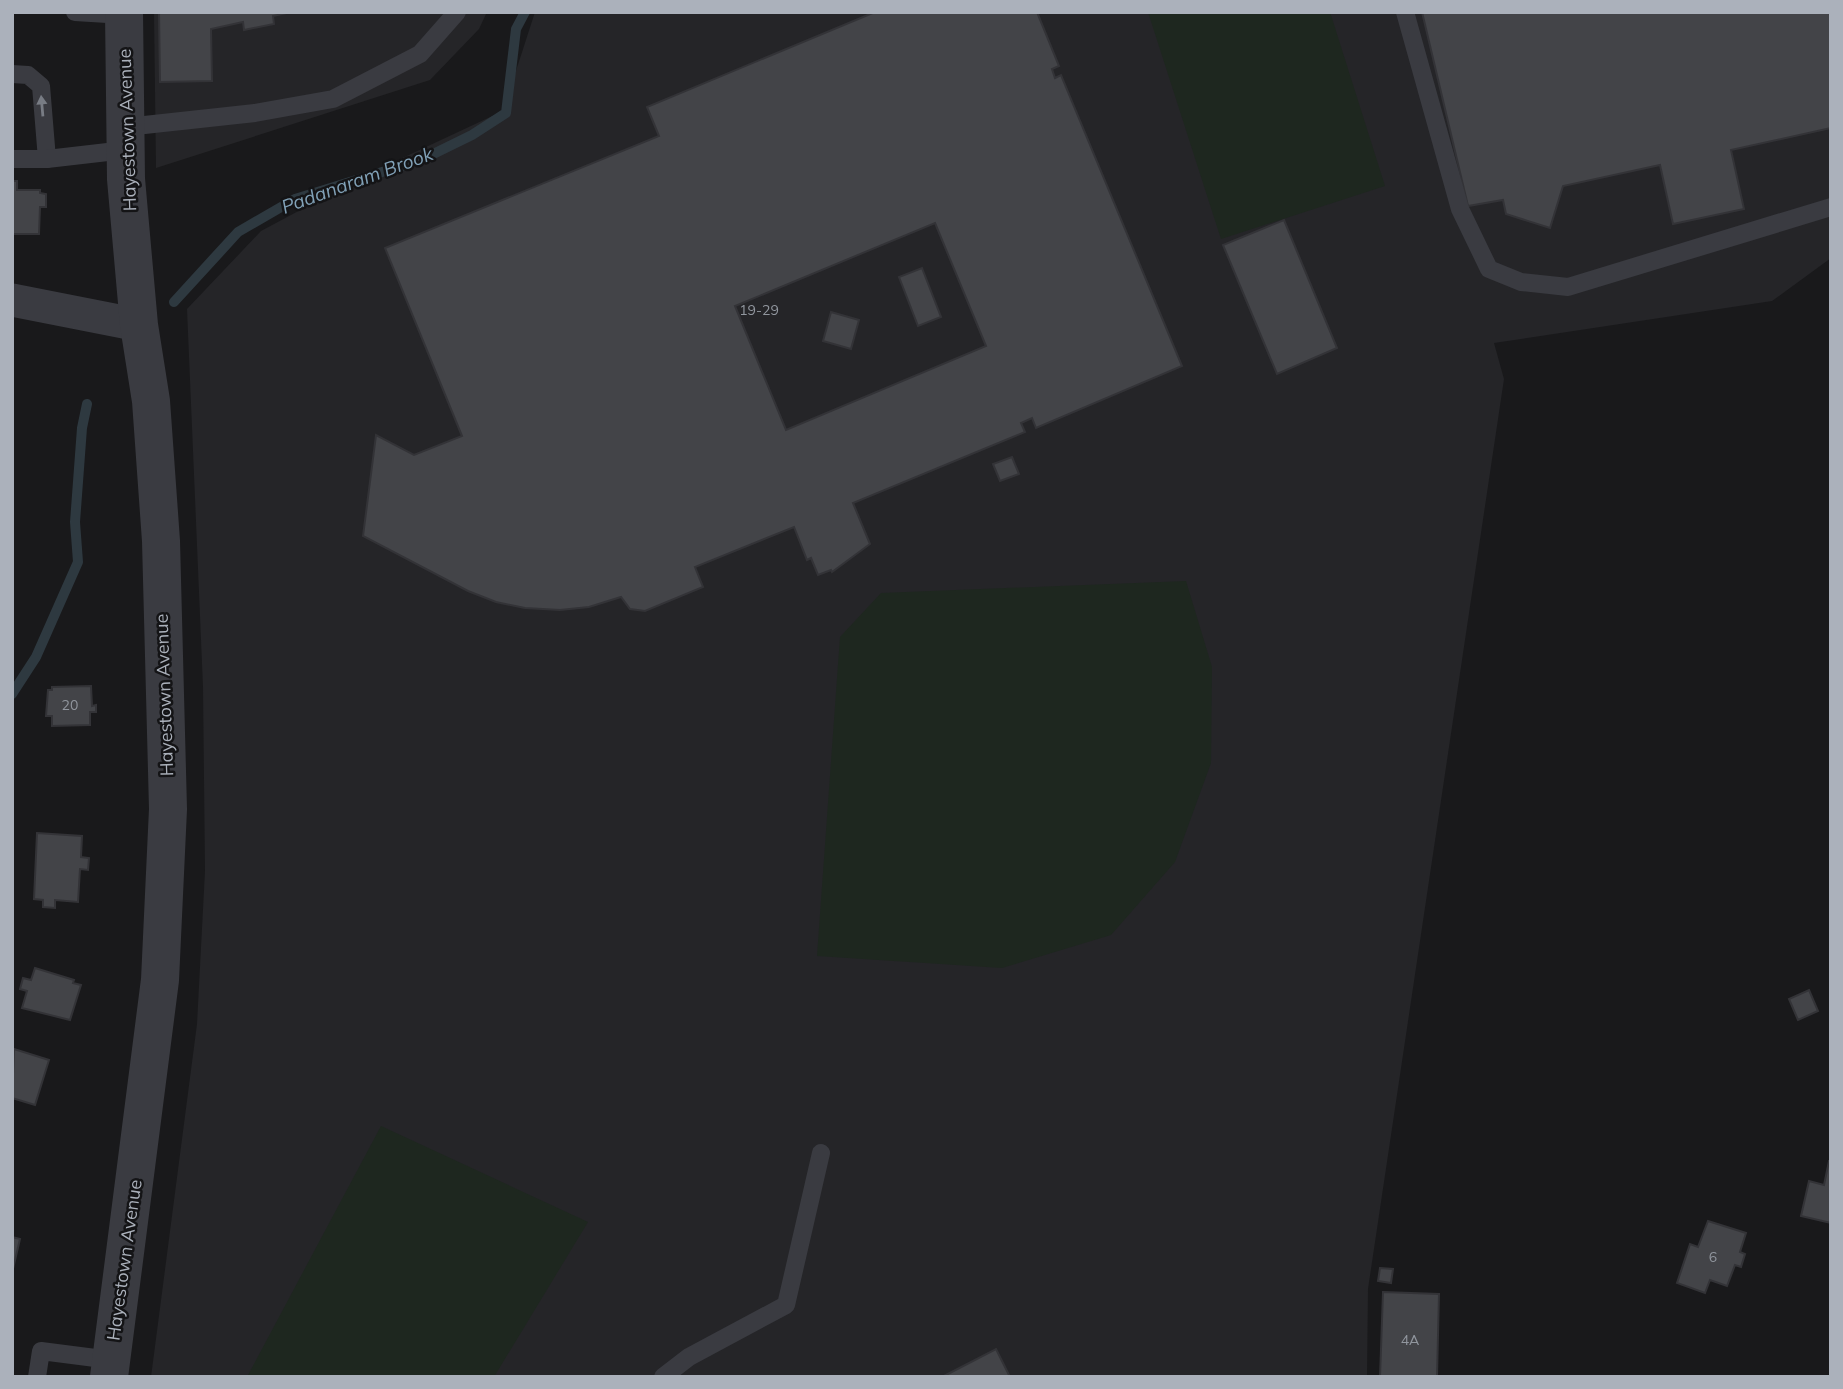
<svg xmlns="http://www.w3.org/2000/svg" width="1843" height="1389" viewBox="0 0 1843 1389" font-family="Mulish,sans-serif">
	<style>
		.built { fill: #252528 }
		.green { fill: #1e271f }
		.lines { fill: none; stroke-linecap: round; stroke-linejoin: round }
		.stream { stroke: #2e3940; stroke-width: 10 }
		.building { fill: #434448; stroke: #333337; stroke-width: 2; fill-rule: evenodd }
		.service { stroke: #3a3b41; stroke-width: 18 }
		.minor { stroke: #3a3b41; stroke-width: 33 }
		.tertiary { stroke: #3a3b41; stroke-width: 38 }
		.oneway { fill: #787c84 }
		.labels { text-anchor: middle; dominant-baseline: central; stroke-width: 5; stroke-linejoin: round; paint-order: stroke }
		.number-label { font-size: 14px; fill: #91969e }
		.street-label { font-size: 18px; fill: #abb1bb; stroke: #141416 }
		.water-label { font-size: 19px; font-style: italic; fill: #81a1b7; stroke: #141416 }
	</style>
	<rect width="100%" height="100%" fill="#19191b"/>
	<g class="built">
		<path d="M154,12H487L479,29L430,80L156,168Z"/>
		<path d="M535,12H1831V258L1772,301L1494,343L1504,379L1368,1289L1367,1377H151L197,1024L205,871L203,687L187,309L261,231L366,175L503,111Z"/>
	</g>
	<g class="green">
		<path d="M1148,12H1330L1385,186L1221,239Z"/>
		<path d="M1186,581L1212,667L1211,763L1175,862L1111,935L1002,968L817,956L840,637L881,593Z"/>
		<path d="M381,1126L588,1222L494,1377H247Z"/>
	</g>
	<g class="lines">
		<g class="stream">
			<path d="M174,302L238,232L295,199L421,160L472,135L506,113L516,29L525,12"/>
			<path d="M12,694L36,657L78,562L75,522L82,428L87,404"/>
		</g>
	</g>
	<g class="building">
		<path d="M159,12H291L273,16L274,24L244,30L243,22L211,29L212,81L160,82Z"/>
		<path d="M875,12H1037L1059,66L1052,69L1055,78L1061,75L1182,366L1036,428L1032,418L1021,423L1025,432L853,503L870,544L832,572L831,570L818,575L811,558L807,560L794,527L695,567L703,587L645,611L630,609L621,597L589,607L560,610L525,608L496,602L468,591L363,536L376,435L414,455L462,436L385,248L659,136L647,107ZM935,223L986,346L786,430L735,306Z"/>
		<path d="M1422,12H1831V128L1731,150L1744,209L1673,224L1660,165L1563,186L1550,228L1506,214L1503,200L1468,206Z"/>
		<path d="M12,181H17V190H40V193L46,194V207H40L39,234H12Z"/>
		<path d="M1284,220L1337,348L1277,374L1223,245Z"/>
		<path d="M922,268L941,317L918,326L899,277Z"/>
		<path d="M831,312L859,320L851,349L823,341Z"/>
		<path d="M1012,457L1019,474L1000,481L993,464Z"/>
		<path d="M91,686L92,706L96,705V712H90V725L52,726V716H46L48,690H52V687Z"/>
		<path d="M37,833L82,836L81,857L89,858L88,870L80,869L78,902L55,900V908L43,907V900L34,899Z"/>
		<path d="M35,968L74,980L73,983L81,985L70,1020L22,1008L27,991L20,989L23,978L31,980Z"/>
		<path d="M1809,990L1818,1011L1798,1020L1789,999Z"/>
		<path d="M14,1049L49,1060L35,1105L12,1098Z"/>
		<path d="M1829,1161H1831V1223L1801,1216L1809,1181L1824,1185Z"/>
		<path d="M1708,1221L1746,1233L1740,1252L1745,1254L1741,1267L1735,1265L1727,1286L1710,1280L1705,1293L1677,1283L1690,1244L1698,1247Z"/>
		<path d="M12,1237L20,1239L12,1273Z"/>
		<path d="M1380,1268L1393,1269L1391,1283L1378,1281Z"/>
		<path d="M1383,1292L1439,1294L1437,1377H1380Z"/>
		<path d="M996,1349L1010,1377H942Z"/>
	</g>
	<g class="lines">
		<g class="service">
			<path d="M75,12L124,15"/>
			<path d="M1405,12L1460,209L1489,269L1521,282L1568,287L1831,207"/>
			<path d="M12,74L28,75L41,86L47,159"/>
			<path d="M126,127L255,113L333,99L420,54L457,12"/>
			<path d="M12,159H47L125,150"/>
			<path d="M37,1377L41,1351L111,1360"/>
			<path d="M663,1377L689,1357L786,1305L821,1153"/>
		</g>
		<path class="minor" d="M12,300L139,325"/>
		<path class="tertiary" d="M109,1377L160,980L168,809L161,541L151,401L139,325L126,179L124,12"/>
	</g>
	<defs><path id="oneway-solid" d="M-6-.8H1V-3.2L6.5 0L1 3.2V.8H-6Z" transform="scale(1.75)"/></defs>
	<use class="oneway" href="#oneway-solid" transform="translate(42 106) rotate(-95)"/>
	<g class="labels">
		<g class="number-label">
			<text x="759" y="310">19-29</text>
			<text x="70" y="705">20</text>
			<text x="1713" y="1257">6</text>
			<text x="1410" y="1340">4A</text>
		</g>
		<g class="street-label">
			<text transform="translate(127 130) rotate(-92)">Hayestown Avenue</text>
			<text transform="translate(164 695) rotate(-92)">Hayestown Avenue</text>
			<text transform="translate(124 1260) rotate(-82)">Hayestown Avenue</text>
		</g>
		<g class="water-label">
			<text transform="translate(357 180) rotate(-20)">Padanaram Brook</text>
		</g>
	</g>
	<rect width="1843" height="1389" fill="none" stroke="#abb1bb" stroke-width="28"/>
</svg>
